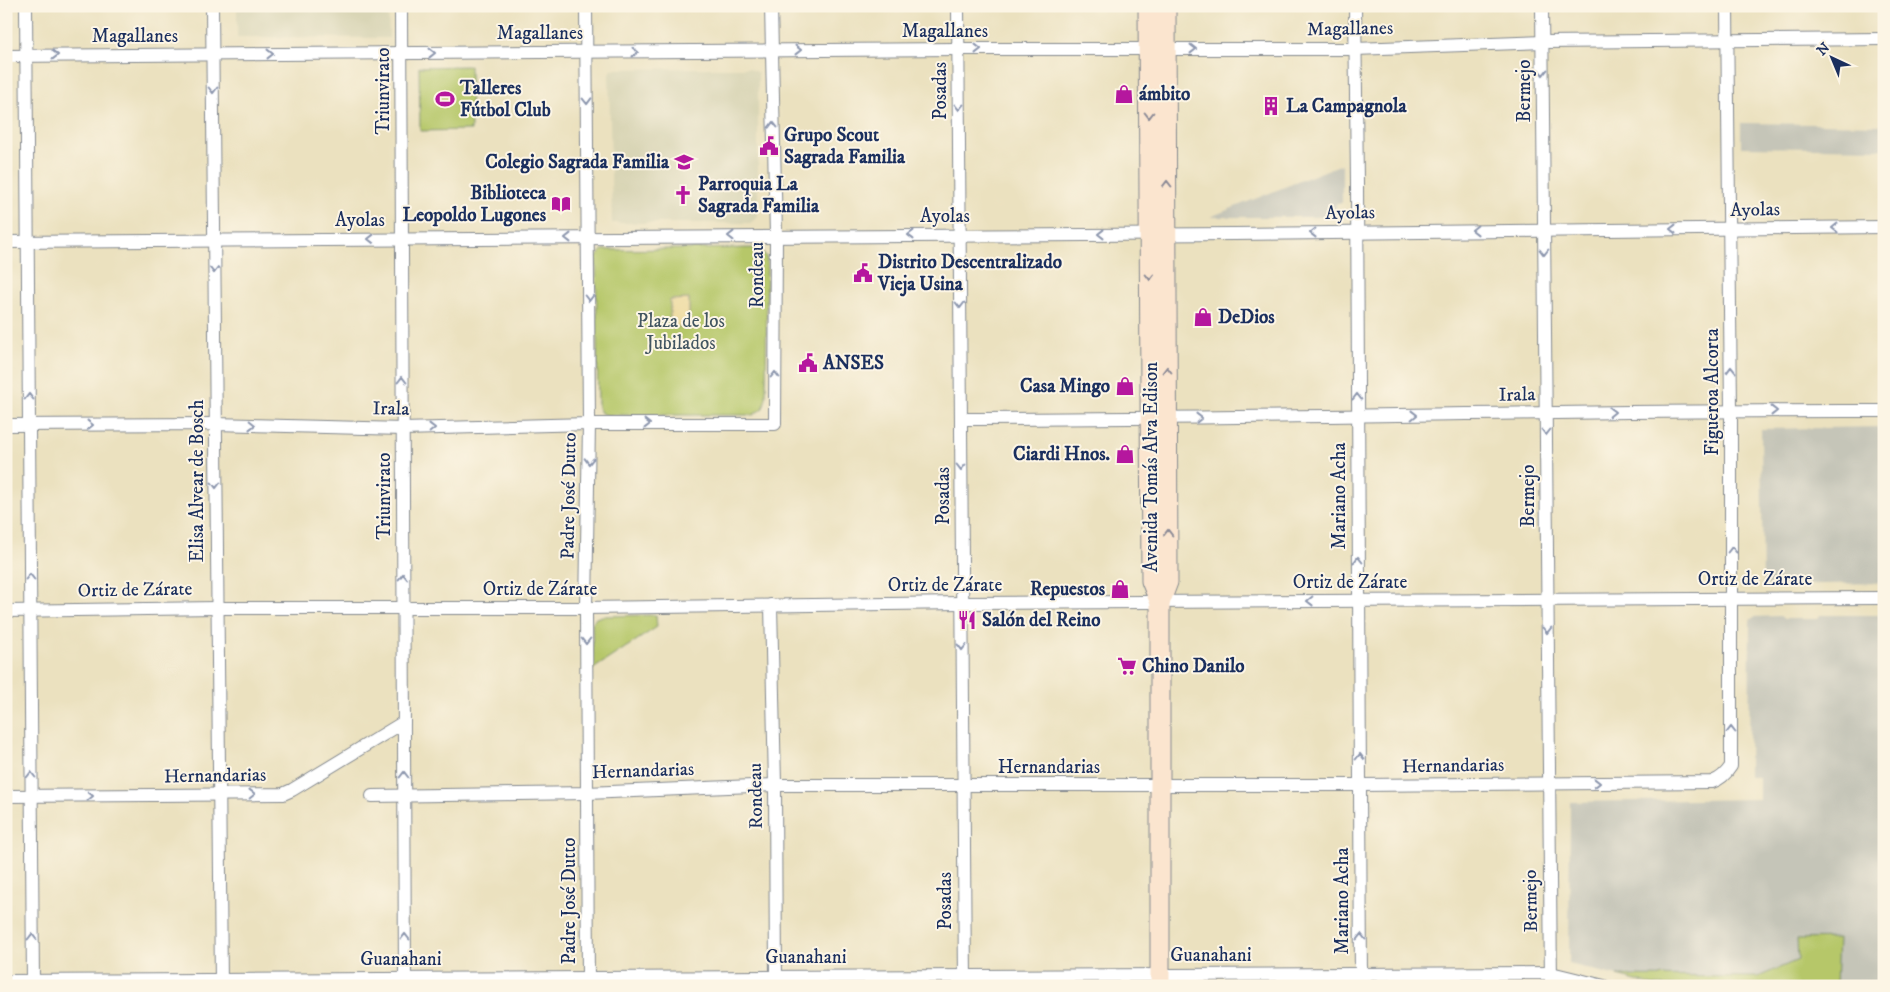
<svg xmlns="http://www.w3.org/2000/svg" width="1890" height="992" viewBox="0 0 1890 992" font-family="'IM FELL DW Pica',serif">
	<style>
		.built { fill: #d9d5b6 }
		.industrial { fill: #c5c5b8 }
		.green { fill: #b6c769; stroke: #687b64 }
		.sand { fill: #eeda9e; stroke: #84847e }
		.lines { fill: none; stroke-linecap: round; stroke-linejoin: round }
		.minor-casing { stroke: #83888e; stroke-width: 14 }
		.secondary-casing { stroke: #83888e; stroke-width: 21 }
		.minor { stroke: #fff; stroke-width: 12 }
		.secondary { stroke: #fbe5cf; stroke-width: 19 }
		.oneway { stroke: #8d97ae }
		.oneway2 { stroke: #8b8a96 }
		.labels { text-anchor: middle; dominant-baseline: central; stroke-width: 4; stroke-linejoin: round; paint-order: stroke }
		.street-label { font-size: 19px; fill: #1b2f5e; stroke: #fcf5e5 }
		.poi-label { font-size: 19px; font-weight: bold; fill: #1b2f5e; stroke: #fcf5e5; text-anchor: start }
		.park-label { font-size: 19px; fill: #425561; stroke: #fcf5e5 }
	</style>
	<rect width="100%" height="100%" fill="#fcf5e5"/>
	<filter id="ink" filterUnits="userSpaceOnUse"><feTurbulence type="fractalNoise" baseFrequency=".02" numOctaves="2"/><feDisplacementMap in="SourceGraphic" scale="10" xChannelSelector="R" yChannelSelector="G"/><feConvolveMatrix kernelMatrix="1 2 1 2 8 2 1 2 1" color-interpolation-filters="sRGB"/></filter>
	<filter id="wash" filterUnits="userSpaceOnUse"><feTurbulence type="fractalNoise" baseFrequency=".0096" numOctaves="4" result="noise"/><feDisplacementMap in="SourceGraphic" scale="20" xChannelSelector="R" yChannelSelector="G"/><feGaussianBlur stdDeviation="1.12" result="paint"/><feColorMatrix in="noise" values="0 0 0 0 0 0 0 0 0 0 0 0 0 0 0 0 0 1.4 0 .05"/><feComposite in="paint" operator="in"/></filter>
	<g filter="url(#wash)">
		<rect width="100%" height="100%" fill="#ebe1bf"/>
		<g class="built">
			<path d="M237,6H388L389,38L237,37Z"/>
			<path d="M714,68H749L758,73V217L750,223H612L609,73L613,69Z"/>
		</g>
		<g class="industrial">
			<path d="M1741,123L1884,125V149L1741,147Z"/>
			<path d="M1342,164V203H1336L1335,217H1210Z"/>
			<path d="M1884,427V583L1763,585L1761,429Z"/>
			<path d="M1820,615H1884V986H1836L1837,938L1798,960L1758,977L1617,976L1569,964L1570,802L1759,799V777H1749L1750,620L1754,617L1780,616L1784,619H1818Z"/>
		</g>
		<g class="green">
			<path d="M470,66L471,130L420,131L419,67Z"/>
			<path d="M756,248L763,252L767,259L766,398L763,408L753,415H607L601,413L598,407L596,258L602,250Z"/>
			<path d="M656,615L657,627L593,669L592,623L596,618L602,616Z"/>
			<path d="M1838,938L1836,986H1656L1617,976L1758,977L1798,960L1797,939Z"/>
		</g>
		<path class="sand" d="M689,299V327H670V300Z"/>
	</g>
	<g filter="url(#ink)">
		<g class="lines">
			<g class="minor-casing">
				<g id="minor">
					<path d="M26,6L33,986"/>
					<path d="M212,6L221,986"/>
					<path d="M401,6L405,986"/>
					<path d="M586,6L589,424L586,608L588,986"/>
					<path d="M958,6L965,986"/>
					<path d="M1355,6L1357,184L1361,986"/>
					<path d="M1542,6L1551,986"/>
					<path d="M6,56L958,49H1355L1543,42L1884,39"/>
					<path d="M6,242L1234,234L1884,227"/>
					<path d="M961,419C1269,419 1576,410 1884,411"/>
					<path d="M6,425L215,424L403,429L589,424H775L776,236L771,6"/>
					<path d="M771,605L775,785L776,986"/>
					<path d="M6,611L217,608H586L962,603L1884,598"/>
					<path d="M6,796L283,794L292,790L404,722"/>
					<path d="M372,796L587,793L775,785H1360L1712,782C1721,779 1726,774 1731,766V410L1727,6"/>
					<path d="M6,981L1551,973L1604,986"/>
				</g>
			</g>
			<g class="secondary-casing">
				<g id="secondary">
					<path d="M1148,6L1151,581L1160,603V986"/>
					<path d="M1160,603L1168,582L1166,6"/>
				</g>
			</g>
			<use href="#minor" class="minor"/>
			<use href="#secondary" class="secondary"/>
		</g>
		<defs><path id="oneway-chevron" d="M-2-3.5L2.5 0L-2 3.5" fill="none" stroke-width="1.6" stroke-linecap="round" stroke-linejoin="round" transform="scale(1.25)"/></defs>
		<g class="oneway">
			<use href="#oneway-chevron" transform="translate(978 49)"/>
			<use href="#oneway-chevron" transform="translate(1193 49)"/>
			<use href="#oneway-chevron" transform="translate(798 50)"/>
			<use href="#oneway-chevron" transform="translate(635 52)"/>
			<use href="#oneway-chevron" transform="translate(432 53)"/>
			<use href="#oneway-chevron" transform="translate(270 54)"/>
			<use href="#oneway-chevron" transform="translate(55 55)"/>
			<use href="#oneway-chevron" transform="translate(1543 72) rotate(90)"/>
			<use href="#oneway-chevron" transform="translate(213 90) rotate(90)"/>
			<use href="#oneway-chevron" transform="translate(587 101) rotate(89)"/>
			<use href="#oneway-chevron" transform="translate(959 107) rotate(90)"/>
			<use href="#oneway-chevron" transform="translate(773 125) rotate(-91)"/>
			<use href="#oneway-chevron" transform="translate(1835 228) rotate(179)"/>
			<use href="#oneway-chevron" transform="translate(1673 229) rotate(180)"/>
			<use href="#oneway-chevron" transform="translate(1475 230) rotate(179)"/>
			<use href="#oneway-chevron" transform="translate(1313 233) rotate(179)"/>
			<use href="#oneway-chevron" transform="translate(1101 234) rotate(180)"/>
			<use href="#oneway-chevron" transform="translate(911 235) rotate(180)"/>
			<use href="#oneway-chevron" transform="translate(731 236) rotate(180)"/>
			<use href="#oneway-chevron" transform="translate(568 238) rotate(180)"/>
			<use href="#oneway-chevron" transform="translate(371 239) rotate(180)"/>
			<use href="#oneway-chevron" transform="translate(1544 252) rotate(90)"/>
			<use href="#oneway-chevron" transform="translate(214 270) rotate(90)"/>
			<use href="#oneway-chevron" transform="translate(589 298) rotate(90)"/>
			<use href="#oneway-chevron" transform="translate(960 305) rotate(90)"/>
			<use href="#oneway-chevron" transform="translate(1731 370) rotate(-91)"/>
			<use href="#oneway-chevron" transform="translate(775 375) rotate(-90)"/>
			<use href="#oneway-chevron" transform="translate(402 380) rotate(-90)"/>
			<use href="#oneway-chevron" transform="translate(29 397) rotate(-90)"/>
			<use href="#oneway-chevron" transform="translate(1357 397) rotate(-90)"/>
			<use href="#oneway-chevron" transform="translate(1774 411)"/>
			<use href="#oneway-chevron" transform="translate(1612 412) rotate(-1)"/>
			<use href="#oneway-chevron" transform="translate(1414 415) rotate(-1)"/>
			<use href="#oneway-chevron" transform="translate(1199 418) rotate(-1)"/>
			<use href="#oneway-chevron" transform="translate(647 424)"/>
			<use href="#oneway-chevron" transform="translate(90 425)"/>
			<use href="#oneway-chevron" transform="translate(252 425) rotate(1)"/>
			<use href="#oneway-chevron" transform="translate(432 428) rotate(-1)"/>
			<use href="#oneway-chevron" transform="translate(1546 432) rotate(90)"/>
			<use href="#oneway-chevron" transform="translate(589 461) rotate(91)"/>
			<use href="#oneway-chevron" transform="translate(961 467) rotate(90)"/>
			<use href="#oneway-chevron" transform="translate(216 485) rotate(90)"/>
			<use href="#oneway-chevron" transform="translate(1732 550) rotate(-90)"/>
			<use href="#oneway-chevron" transform="translate(1358 560) rotate(-90)"/>
			<use href="#oneway-chevron" transform="translate(30 577) rotate(-90)"/>
			<use href="#oneway-chevron" transform="translate(403 577) rotate(-90)"/>
			<use href="#oneway-chevron" transform="translate(1310 601) rotate(179)"/>
			<use href="#oneway-chevron" transform="translate(1547 630) rotate(90)"/>
			<use href="#oneway-chevron" transform="translate(586 641) rotate(90)"/>
			<use href="#oneway-chevron" transform="translate(962 647) rotate(90)"/>
			<use href="#oneway-chevron" transform="translate(1731 730) rotate(-90)"/>
			<use href="#oneway-chevron" transform="translate(1360 757) rotate(-90)"/>
			<use href="#oneway-chevron" transform="translate(31 775) rotate(-90)"/>
			<use href="#oneway-chevron" transform="translate(404 775) rotate(-90)"/>
			<use href="#oneway-chevron" transform="translate(1597 783)"/>
			<use href="#oneway-chevron" transform="translate(252 794) rotate(-1)"/>
			<use href="#oneway-chevron" transform="translate(90 796) rotate(-1)"/>
			<use href="#oneway-chevron" transform="translate(32 937) rotate(-90)"/>
			<use href="#oneway-chevron" transform="translate(405 937) rotate(-90)"/>
			<use href="#oneway-chevron" transform="translate(1361 937) rotate(-90)"/>
		</g>
		<g class="oneway2">
			<use href="#oneway-chevron" transform="translate(1149 115) rotate(90)"/>
			<use href="#oneway-chevron" transform="translate(1167 184) rotate(-90)"/>
			<use href="#oneway-chevron" transform="translate(1150 277) rotate(90)"/>
			<use href="#oneway-chevron" transform="translate(1167 370) rotate(-90)"/>
			<use href="#oneway-chevron" transform="translate(1168 533) rotate(-90)"/>
		</g>
	</g>
	<defs>
		<g id="shop-bare" transform="scale(1.5)"><path d="M-5-2.5h2.3a2.7 3.5 0 0 1 5.4 0H5L5.5 6h-11ZM-1.5-2.5h3a1.5 2.3 0 0 0-3 0Z" fill="#b5179e" stroke="#fcf5e5" stroke-width="2.5" paint-order="stroke"/></g>
		<g id="stadium-bare" transform="scale(1.5)"><path d="M0-5a6.5 5 0 1 0 0 10a6.5 5 0 1 0 0-10ZM-3.5-1.8h7v3.6h-7Z" fill="#b5179e" stroke="#fcf5e5" stroke-width="2.5" paint-order="stroke"/></g>
		<g id="building-bare" transform="scale(1.5)"><path d="M-4-6H4V6H1V3H-1V6H-4ZM-2.5-4.3h1.7v1.8h-1.7ZM.8-4.3h1.7v1.8H.8ZM-2.5-1h1.7V.8h-1.7ZM.8-1h1.7V.8H.8Z" fill="#b5179e" stroke="#fcf5e5" stroke-width="2.5" paint-order="stroke"/></g>
		<g id="civic-bare" transform="scale(1.5)"><path d="M-.6-6.5H3V-4.5H.6V-3L4-1V1h2V6H-6V1h2V-1L-.6-3ZM-1.2 2.5V6h2.4V2.5Z" fill="#b5179e" stroke="#fcf5e5" stroke-width="2.5" paint-order="stroke"/></g>
		<g id="school-bare" transform="scale(1.5)"><path d="M0-5L7-2L0 1L-7-2ZM-4 1L0 2.5L4 1V4Q0 6-4 4Z" fill="#b5179e" stroke="#fcf5e5" stroke-width="2.5" paint-order="stroke"/></g>
		<g id="church-bare" transform="scale(1.5)"><path d="M-1.2-6h2.4v3.5h3.3v2.4h-3.3V6h-2.4V-.1h-3.3v-2.4h3.3Z" fill="#b5179e" stroke="#fcf5e5" stroke-width="2.5" paint-order="stroke"/></g>
		<g id="library-bare" transform="scale(1.5)"><path d="M-6-4Q-3-5.5-.7-3.5V5Q-3 3-6 4ZM6-4Q3-5.5 .7-3.5V5Q3 3 6 4Z" fill="#b5179e" stroke="#fcf5e5" stroke-width="2.5" paint-order="stroke"/></g>
		<g id="restaurant-bare" transform="scale(1.5)"><path d="M-5-6h1v4h1v-4h1v4h1v-4h1v5L-1.5 .5V6h-2V.5L-5-1ZM5-6V6H3V1.5H1.5Q1.5-4 5-6Z" fill="#b5179e" stroke="#fcf5e5" stroke-width="2.5" paint-order="stroke"/></g>
		<g id="supermarket-bare" transform="scale(1.5)"><path d="M-6-5.5h2.5l.6 2H6L4.5 2H-2.5L-4.4-4H-6ZM-1.5 3.2a1.3 1.3 0 1 0 .1 0ZM3 3.2a1.3 1.3 0 1 0 .1 0Z" fill="#b5179e" stroke="#fcf5e5" stroke-width="2.5" paint-order="stroke"/></g>
	</defs>
	<g fill-rule="evenodd">
		<use href="#shop-bare" x="1124" y="94"/>
		<use href="#stadium-bare" x="445" y="99"/>
		<use href="#building-bare" x="1271" y="106"/>
		<use href="#civic-bare" x="769" y="146"/>
		<use href="#school-bare" x="684" y="162"/>
		<use href="#church-bare" x="683" y="195"/>
		<use href="#library-bare" x="561" y="204"/>
		<use href="#civic-bare" x="863" y="273"/>
		<use href="#shop-bare" x="1203" y="317"/>
		<use href="#civic-bare" x="808" y="363"/>
		<use href="#shop-bare" x="1125" y="386"/>
		<use href="#shop-bare" x="1125" y="454"/>
		<use href="#shop-bare" x="1120" y="589"/>
		<use href="#restaurant-bare" x="967" y="620"/>
		<use href="#supermarket-bare" x="1127" y="666"/>
	</g>
	<g class="labels">
		<g class="street-label">
			<text transform="translate(1350 29) rotate(-1)">Magallanes</text>
			<text x="945" y="31">Magallanes</text>
			<text x="540" y="33">Magallanes</text>
			<text x="135" y="36">Magallanes</text>
			<text transform="translate(383 91) rotate(-90)">Triunvirato</text>
			<text transform="translate(940 91) rotate(-90)">Posadas</text>
			<text transform="translate(1524 91) rotate(-90)">Bermejo</text>
			<text transform="translate(1755 210) rotate(-1)">Ayolas</text>
			<text transform="translate(1350 213) rotate(-1)">Ayolas</text>
			<text x="945" y="216">Ayolas</text>
			<text x="360" y="220">Ayolas</text>
			<text transform="translate(757 275) rotate(-90)">Rondeau</text>
			<text transform="translate(1712 392) rotate(-90)">Figueroa Alcorta</text>
			<text transform="translate(1517 395) rotate(-1)">Irala</text>
			<text transform="translate(391 409) rotate(1)">Irala</text>
			<text transform="translate(1151 467) rotate(-90)">Avenida Tomás Alva Edison</text>
			<text transform="translate(197 481) rotate(-90)">Elisa Alvear de Bosch</text>
			<text transform="translate(384 496) rotate(-90)">Triunvirato</text>
			<text transform="translate(569 496) rotate(-89)">Padre José Dutto</text>
			<text transform="translate(943 496) rotate(-90)">Posadas</text>
			<text transform="translate(1339 496) rotate(-90)">Mariano Acha</text>
			<text transform="translate(1528 496) rotate(-90)">Bermejo</text>
			<text x="1755" y="579">Ortiz de Zárate</text>
			<text x="1350" y="582">Ortiz de Zárate</text>
			<text x="945" y="585">Ortiz de Zárate</text>
			<text x="540" y="589">Ortiz de Zárate</text>
			<text transform="translate(135 590) rotate(-1)">Ortiz de Zárate</text>
			<text transform="translate(1453 766) rotate(-1)">Hernandarias</text>
			<text x="1049" y="767">Hernandarias</text>
			<text transform="translate(643 771) rotate(-2)">Hernandarias</text>
			<text transform="translate(215 776) rotate(-1)">Hernandarias</text>
			<text transform="translate(756 796) rotate(-91)">Rondeau</text>
			<text transform="translate(569 901) rotate(-90)">Padre José Dutto</text>
			<text transform="translate(945 901) rotate(-90)">Posadas</text>
			<text transform="translate(1342 901) rotate(-90)">Mariano Acha</text>
			<text transform="translate(1531 901) rotate(-91)">Bermejo</text>
			<text x="1211" y="955">Guanahani</text>
			<text x="806" y="957">Guanahani</text>
			<text x="401" y="959">Guanahani</text>
		</g>
		<g class="poi-label">
			<text x="460" y="88">Talleres<tspan x="460" dy="22">Fútbol Club</tspan></text>
			<text x="1139" y="94">ámbito</text>
			<text x="1286" y="106">La Campagnola</text>
			<text x="784" y="135">Grupo Scout<tspan x="784" dy="22">Sagrada Familia</tspan></text>
			<text x="669" y="162" text-anchor="end">Colegio Sagrada Familia</text>
			<text x="698" y="184">Parroquia La<tspan x="698" dy="22">Sagrada Familia</tspan></text>
			<text x="546" y="193" text-anchor="end">Biblioteca<tspan x="546" dy="22">Leopoldo Lugones</tspan></text>
			<text x="878" y="262">Distrito Descentralizado<tspan x="878" dy="22">Vieja Usina</tspan></text>
			<text x="1218" y="317">DeDios</text>
			<text x="823" y="363">ANSES</text>
			<text x="1110" y="386" text-anchor="end">Casa Mingo</text>
			<text x="1110" y="454" text-anchor="end">Ciardi Hnos.</text>
			<text x="1105" y="589" text-anchor="end">Repuestos</text>
			<text x="982" y="620">Salón del Reino</text>
			<text x="1142" y="666">Chino Danilo</text>
		</g>
		<g class="park-label">
			<text x="681" y="321">Plaza de los<tspan x="681" dy="22">Jubilados</tspan></text>
		</g>
	</g>
	<rect width="1890" height="992" fill="none" stroke="#fcf5e5" stroke-width="25"/>
	<g transform="translate(1832 58) rotate(316)" stroke="#fcf5e5" stroke-width="4" paint-order="stroke">
	<path d="M0-4L9 19L0 12L-9 19Z" fill="#1b2f5e"/>
	<text y="-8" font-size="14" font-weight="bold" text-anchor="middle" fill="#1b2f5e">N</text>
	</g>
</svg>
